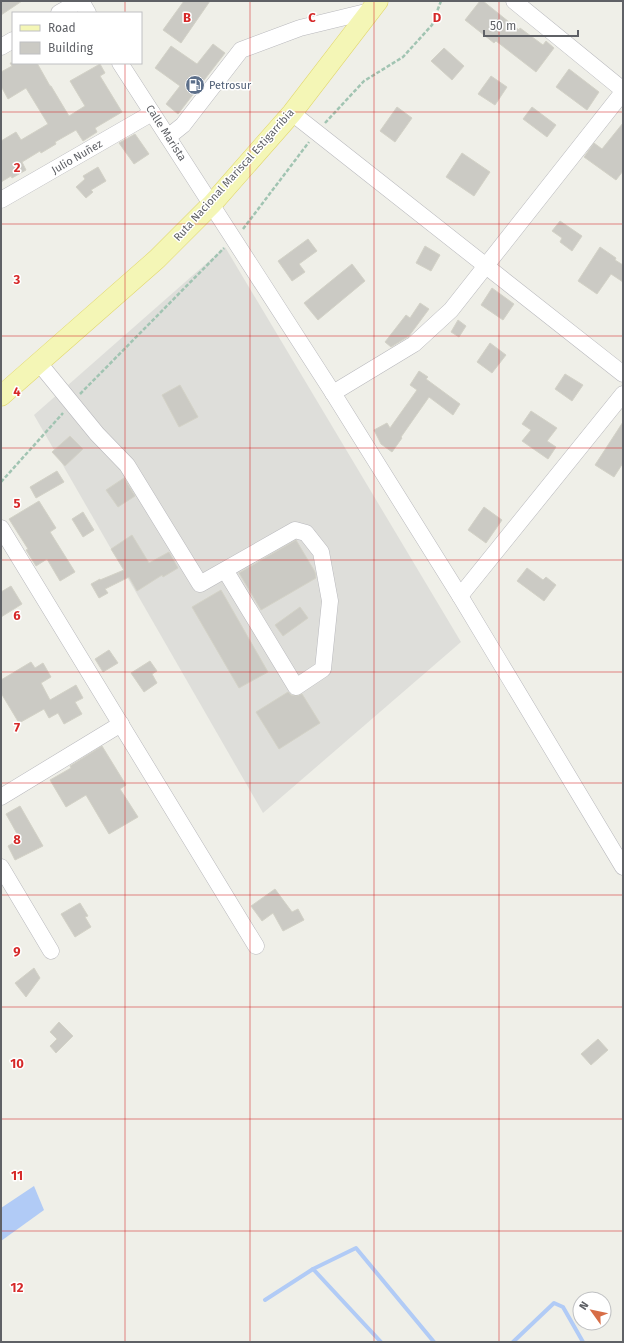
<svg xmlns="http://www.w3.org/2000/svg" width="624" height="1343" viewBox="0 0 624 1343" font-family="'Fira Sans',sans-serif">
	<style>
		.industrial { fill: #dededa }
		.water { fill: #b1cbf6 }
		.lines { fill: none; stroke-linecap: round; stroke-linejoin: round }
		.stream { stroke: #b1cbf6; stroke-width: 4 }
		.building { fill: #cbcac4; stroke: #d3d2c7 }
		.minor-casing { stroke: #b8b8bc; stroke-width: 17 }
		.major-casing { stroke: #e2d86e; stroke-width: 21 }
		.path { stroke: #a1c4b2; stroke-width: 2.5; stroke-dasharray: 4 2; stroke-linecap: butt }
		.minor { stroke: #fff; stroke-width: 16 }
		.major { stroke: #f4f6b6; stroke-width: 20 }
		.grid { fill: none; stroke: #d62828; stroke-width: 1; stroke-opacity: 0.55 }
		.labels { text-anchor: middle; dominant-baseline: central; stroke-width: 3; stroke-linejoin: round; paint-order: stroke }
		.service-label { font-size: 11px; fill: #4e5e75; stroke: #fff; text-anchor: start }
		.street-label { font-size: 11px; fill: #5f6166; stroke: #fff }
		.grid-label { font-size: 13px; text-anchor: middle; font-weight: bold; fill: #d62828; stroke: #fff; stroke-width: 3; stroke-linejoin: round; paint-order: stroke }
	</style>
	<rect width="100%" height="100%" fill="#efefe8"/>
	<path class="industrial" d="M225,247L461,642L263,813L34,415Z"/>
	<path class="water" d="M34,1186L44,1210L1,1241V1208Z"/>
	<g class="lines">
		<g class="stream">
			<path d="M313,1269L381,1342"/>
			<path d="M265,1300L313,1269L356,1248L434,1342"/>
			<path d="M513,1342L554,1303L563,1307L583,1342"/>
		</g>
	</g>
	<g class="building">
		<path d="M1,1H22L1,15Z"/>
		<path d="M184,1H210L181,43L163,30Z"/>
		<path d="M480,1H483L519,30L520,28L543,45L546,41L554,48L536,72L496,41L494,43L465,20Z"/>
		<path d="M213,44L225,53L178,114L166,104L180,86L155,68L171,46L197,64Z"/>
		<path d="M444,48L464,66L452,80L431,61Z"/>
		<path d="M10,63H37L50,86H51L69,116L85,106L70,81L100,64L105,73L100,76L122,112L95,128L97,132L83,141L76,130L55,142L56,144L41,153L40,151L22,162L26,170L12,178L11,176L1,182V141L16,132L21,140L48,124L26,88L8,99L1,86V72L12,66Z"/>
		<path d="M569,69L599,92L587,110L556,87Z"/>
		<path d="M491,76L507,87L495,105L478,94Z"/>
		<path d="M397,107L412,118L395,142L380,131Z"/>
		<path d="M532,107L556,125L547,137L523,119Z"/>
		<path d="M623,123V171L616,180L584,157L594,143L602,149Z"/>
		<path d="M135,134L149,154L134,164L119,143Z"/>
		<path d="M462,153L490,172L474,196L446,177Z"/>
		<path d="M98,167L106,181L91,190L93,192L86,198L76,187L85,179L83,176Z"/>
		<path d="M560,221L582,236L572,251L560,242L562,238L552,231Z"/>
		<path d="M308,239L317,251L299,264L305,272L292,281L278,261Z"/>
		<path d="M425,246L440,255L431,271L416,263Z"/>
		<path d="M600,247L616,258L615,260L623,265V282L611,274L597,294L578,281Z"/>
		<path d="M352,264L365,281L318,320L304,303Z"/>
		<path d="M492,288L514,304L503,320L481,305Z"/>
		<path d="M420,303L429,309L409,336L391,347L385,342L406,315L410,318Z"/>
		<path d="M458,320L466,326L459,337L451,332Z"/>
		<path d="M490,343L506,355L492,373L477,362Z"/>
		<path d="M419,371L428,377L426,379L460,404L453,415L429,397L401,437L402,438L392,452L381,444L374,430L387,423L390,428L417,390L410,385Z"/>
		<path d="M565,374L583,385L572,401L555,389Z"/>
		<path d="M180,385L198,417L179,427L162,395Z"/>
		<path d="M531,411L557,428L547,441L556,447L548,459L522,441L531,430L522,424Z"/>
		<path d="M623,422V463L614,477L595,465Z"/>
		<path d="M70,436L83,449L65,466L52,452Z"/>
		<path d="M57,471L64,482L36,498L30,487Z"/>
		<path d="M124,478L135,496L118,507L106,490Z"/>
		<path d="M39,501L56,528L50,532L75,572L60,581L47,559L36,566L26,550L28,549L9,519Z"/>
		<path d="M484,507L502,520L486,543L468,530Z"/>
		<path d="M83,512L94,530L83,537L72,519Z"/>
		<path d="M132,535L149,563L169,552L178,568L163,577L162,575L137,591L129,577L105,589L108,593L99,598L91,584L100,579V580L124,570L111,549Z"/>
		<path d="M296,540L315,572L316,578L261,610L239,573Z"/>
		<path d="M527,568L543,580L546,577L556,585L544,601L517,581Z"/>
		<path d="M11,586L22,604L1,617V592Z"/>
		<path d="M221,590L268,672L239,688L192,607Z"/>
		<path d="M300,607L308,618L283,636L275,625Z"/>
		<path d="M109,650L118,663L103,672L95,659Z"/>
		<path d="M150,661L157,671L152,674L157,683L144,692L131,673Z"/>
		<path d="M31,662L35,668L43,663L51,677L41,683L50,700L76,685L83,698L75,702L82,714L64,724L58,713L49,718L44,709L19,723L1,693V680Z"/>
		<path d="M288,692L291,695L296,696L302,694L320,723L279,749L256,712Z"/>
		<path d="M102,746L126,785L120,789L138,817L109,834L86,795L66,807L50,780L71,768L70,766Z"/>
		<path d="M20,806L43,846L15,860L8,846L20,839L6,814Z"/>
		<path d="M275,889L292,912L298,909L304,920L283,931L273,913L262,921L251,906Z"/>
		<path d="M80,903L88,916L85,917L91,927L75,937L61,914Z"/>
		<path d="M34,968L40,978L26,997L15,983Z"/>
		<path d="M59,1022L73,1036L56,1053L50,1046L57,1039L50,1032Z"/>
		<path d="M598,1039L608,1050L591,1065L581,1054Z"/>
	</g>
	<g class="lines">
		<g class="minor-casing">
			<g id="minor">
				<path d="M81,1L88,13"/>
				<path d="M514,1L623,90"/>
				<path d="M59,13L80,1"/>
				<path d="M1,47L13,40"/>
				<path d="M120,63L333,393L460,596L623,867"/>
				<path d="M292,113L623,374"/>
				<path d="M168,137L183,125L241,50L300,28L370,11"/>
				<path d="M1,200L152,113"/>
				<path d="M39,363L97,434L127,465L200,584L295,530L306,533L321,552L330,601L323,669L296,687L225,570"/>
				<path d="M333,393L414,344L451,310L623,92"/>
				<path d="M1,528L256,946"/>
				<path d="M460,596L623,394"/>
				<path d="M1,797L121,724"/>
				<path d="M1,867L51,951"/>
			</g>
		</g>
		<g class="major-casing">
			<path id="major" d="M1,396L157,259L212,204L292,113L378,1"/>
		</g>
		<g class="path">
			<path d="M325,123L364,81L403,57L432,25L441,1"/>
			<path d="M243,229L309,142"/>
			<path d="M80,394L224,248"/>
			<path d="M1,482L63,413"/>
		</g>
		<use href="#minor" class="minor"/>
		<use href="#major" class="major"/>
	</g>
	<path class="grid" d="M125,1V13M250,1V1342M374,1V1342M499,1V1342M125,63V1342M1,112H623M1,224H623M1,336H623M1,448H623M1,560H623M1,672H623M1,783H623M1,895H623M1,1007H623M1,1119H623M1,1231H623"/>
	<defs>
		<g id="fuel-disc" transform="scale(1)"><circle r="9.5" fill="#5c6f8a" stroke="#fff"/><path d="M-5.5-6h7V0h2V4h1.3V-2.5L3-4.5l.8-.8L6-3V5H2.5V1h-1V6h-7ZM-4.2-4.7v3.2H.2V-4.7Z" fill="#fff"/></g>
	</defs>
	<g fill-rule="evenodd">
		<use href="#fuel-disc" x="195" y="85"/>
	</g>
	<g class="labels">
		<g class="service-label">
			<text x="209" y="85">Petrosur</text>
		</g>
		<g class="street-label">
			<text transform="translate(166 133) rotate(57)">Calle Marista</text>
			<text transform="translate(77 157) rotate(-30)">Julio Nuñez</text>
			<text transform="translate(234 175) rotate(-48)">Ruta Nacional Mariscal Estigarribia</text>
		</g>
	</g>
	<g class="grid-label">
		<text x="187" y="22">B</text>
		<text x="312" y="22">C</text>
		<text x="437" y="22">D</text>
		<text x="17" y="172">2</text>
		<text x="17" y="284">3</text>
		<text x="17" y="396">4</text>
		<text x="17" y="508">5</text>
		<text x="17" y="620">6</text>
		<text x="17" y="732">7</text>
		<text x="17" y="844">8</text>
		<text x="17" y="956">9</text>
		<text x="17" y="1068">10</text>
		<text x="17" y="1180">11</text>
		<text x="17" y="1292">12</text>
	</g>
	<rect width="624" height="1343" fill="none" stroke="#5f6166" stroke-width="4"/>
	<rect x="12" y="12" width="130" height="52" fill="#ffffff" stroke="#bfc0c2"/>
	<rect x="20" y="25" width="20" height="6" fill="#f4f6b6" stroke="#bfc0c2"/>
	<text x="48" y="32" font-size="12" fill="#5f6166">Road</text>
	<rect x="20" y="42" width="20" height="12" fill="#cbcac4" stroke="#bfc0c2"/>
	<text x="48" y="52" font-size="12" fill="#5f6166">Building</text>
	<g transform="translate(592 1311) rotate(303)"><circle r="19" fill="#ffffff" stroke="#bfc0c2"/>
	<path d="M0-3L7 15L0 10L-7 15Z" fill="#d76d46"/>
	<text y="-6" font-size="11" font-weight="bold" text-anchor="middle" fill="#5f6166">N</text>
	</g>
	<path d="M484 30v6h94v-6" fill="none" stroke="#5f6166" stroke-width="2"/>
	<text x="490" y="30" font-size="12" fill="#5f6166" stroke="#ffffff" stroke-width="3" paint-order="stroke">50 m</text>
</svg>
